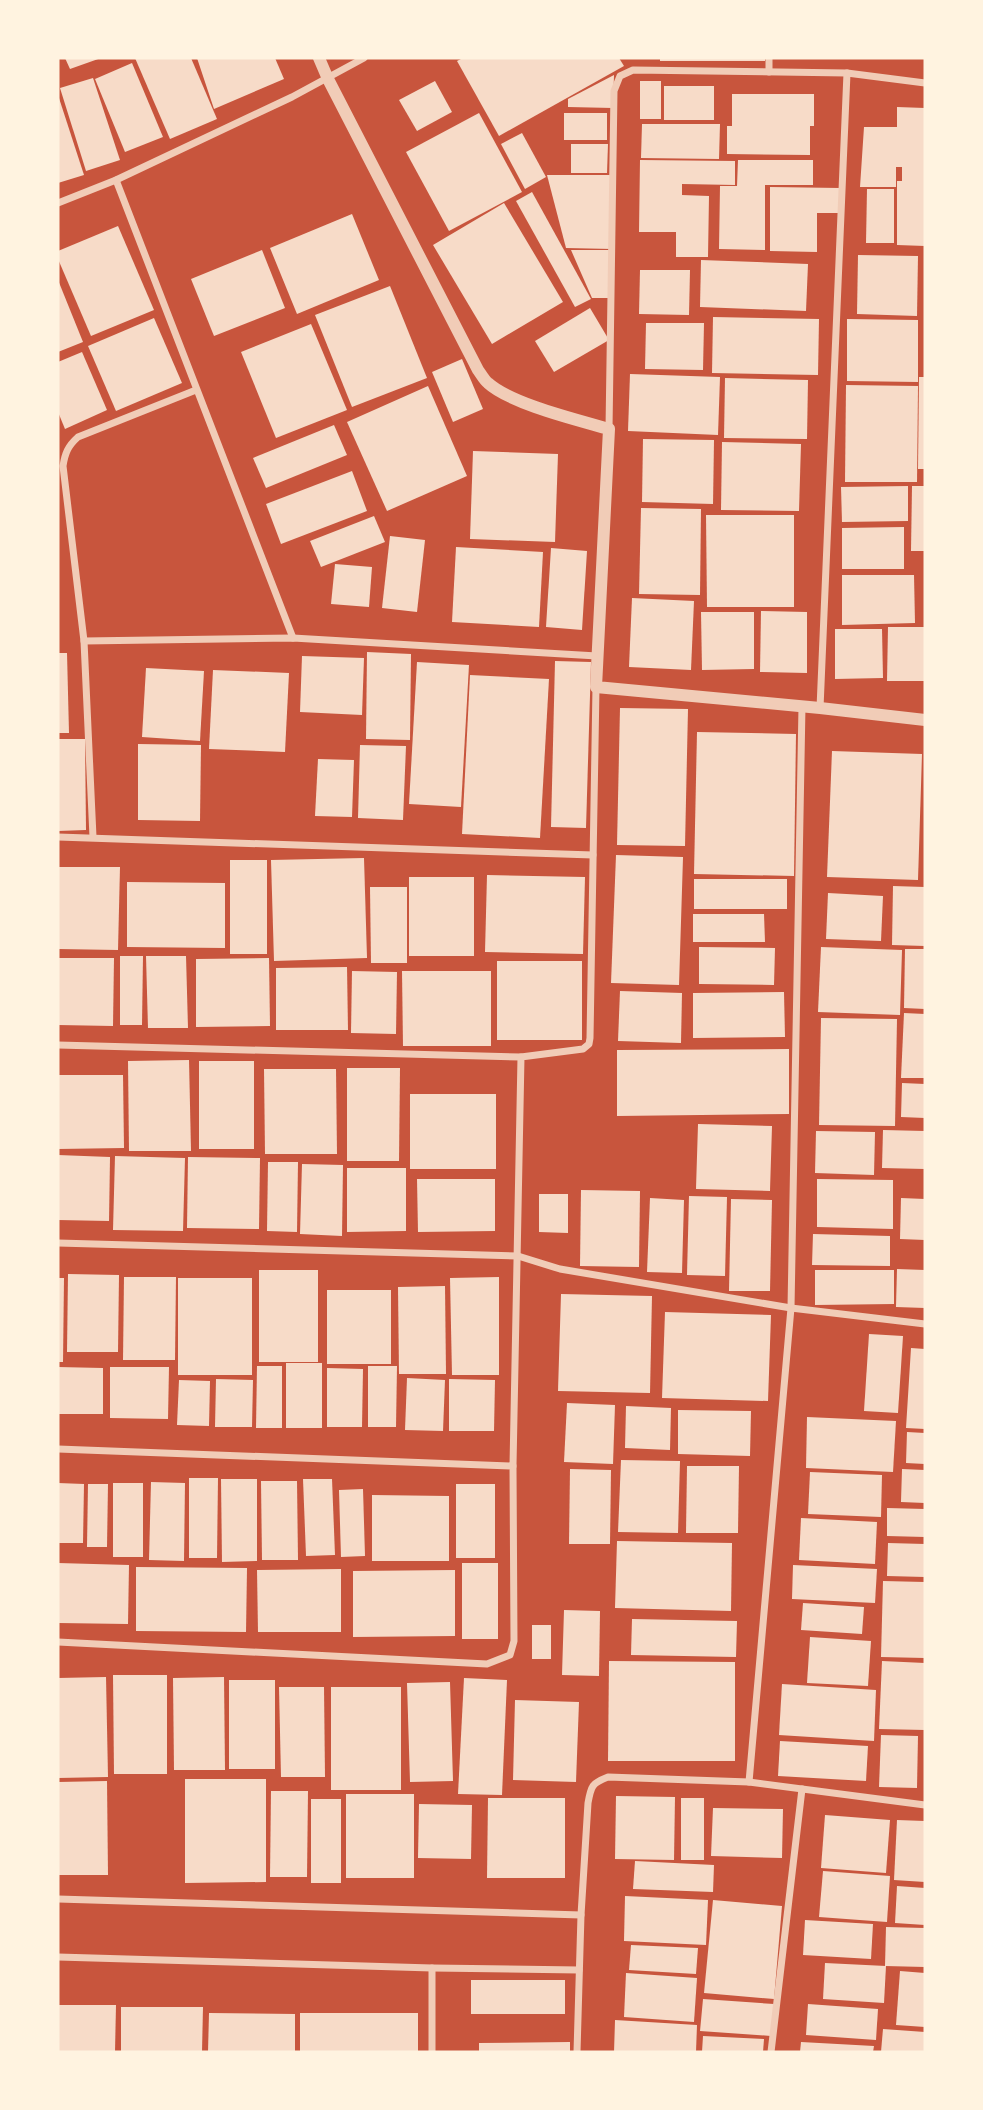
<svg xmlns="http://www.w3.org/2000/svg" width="983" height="2110" viewBox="0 0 983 2110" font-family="'PT Serif',serif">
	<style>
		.building { fill: #f7dbc8 }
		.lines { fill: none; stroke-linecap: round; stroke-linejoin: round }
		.minor { stroke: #f1ccb7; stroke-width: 7 }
		.tertiary { stroke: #f1ccb7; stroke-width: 12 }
	</style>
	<rect width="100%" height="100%" fill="#c8553d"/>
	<g class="building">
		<path d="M65,58H101L70,69Z"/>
		<path d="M135,58H191L217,119L170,139Z"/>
		<path d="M197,58H275L284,79L214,109Z"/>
		<path d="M463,58H619L624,66L499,136L457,61Z"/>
		<rect x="660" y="58" width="105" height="3"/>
		<path d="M132,63L163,137L125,152L95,79Z"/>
		<path d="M614,75L613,108L568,107V99Z"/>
		<path d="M93,78L120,160L86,171L60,88Z"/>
		<path d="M435,81L452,112L417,131L399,100Z"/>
		<rect x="640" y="81" width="21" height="38"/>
		<rect x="664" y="86" width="50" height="34"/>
		<path d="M732,94H814V126H810V155L727,154V126H732Z"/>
		<path d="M58,95L84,175L58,183Z"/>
		<path d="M897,107L925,108V246L897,245V181H902V167H896V187H860L864,127H897Z"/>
		<path d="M479,113L522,192L449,231L406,152Z"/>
		<rect x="564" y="113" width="43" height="27"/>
		<path d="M642,124H720L719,159L641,158Z"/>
		<path d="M522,133L546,177L525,189L501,144Z"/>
		<path d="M571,144H608L607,173H571Z"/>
		<path d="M640,160L735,161V185L682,184V195L709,196L708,257H676V232H639Z"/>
		<path d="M738,160H813V185H765V250L719,249L720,186H737Z"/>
		<path d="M547,175H612V249L566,248Z"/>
		<path d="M770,187L840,188V213H817V252L770,251Z"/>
		<path d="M867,189H894V243H866Z"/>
		<path d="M532,192L591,299L575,307L516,201Z"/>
		<path d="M504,203L563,302L492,344L433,245Z"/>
		<path d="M352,214L379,280L297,314L270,248Z"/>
		<path d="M118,226L154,310L91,336L58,259V251Z"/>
		<path d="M262,250L285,308L214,336L191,279Z"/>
		<path d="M571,250H610V298H592Z"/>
		<path d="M858,255L918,256L917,316L857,314Z"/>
		<path d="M701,260L808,264L806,311L700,307Z"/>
		<path d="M640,270H690L689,315L639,314Z"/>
		<path d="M58,280L83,342L58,352Z"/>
		<path d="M390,286L427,378L352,407L315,315Z"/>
		<path d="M590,308L609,340L554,372L535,341Z"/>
		<path d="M713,317L819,319L818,375L712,373Z"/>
		<path d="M154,318L182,383L116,411L88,346Z"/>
		<path d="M847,319L918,320V382L847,381Z"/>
		<path d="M646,323H704L703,370L645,369Z"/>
		<path d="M311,324L347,410L276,438L241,352Z"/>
		<path d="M82,352L107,410L65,429L58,412V362Z"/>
		<path d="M462,359L483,409L453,422L432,372Z"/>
		<path d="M630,374L720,377L718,435L628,431Z"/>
		<path d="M919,377H925V469H918Z"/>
		<path d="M725,378L808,380L807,439L724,438Z"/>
		<path d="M846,385L918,386L917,482H845Z"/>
		<path d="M428,386L467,476L387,511L347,422Z"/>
		<path d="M334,425L347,455L266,488L253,458Z"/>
		<path d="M643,439L714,440L713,504L642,502Z"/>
		<path d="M722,442L801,444L799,511L721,510Z"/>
		<path d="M473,451L558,454L555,542L470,539Z"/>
		<path d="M352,471L367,511L281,544L266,504Z"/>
		<path d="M908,486V521L842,522L841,487Z"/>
		<path d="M912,486H925V551H911Z"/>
		<path d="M641,508L701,509L700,595L639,594Z"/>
		<path d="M706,515H794V607H707Z"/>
		<path d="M374,516L385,542L321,567L310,541Z"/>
		<path d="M904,527V569H842V528Z"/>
		<path d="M390,536L425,540L417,612L382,608Z"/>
		<path d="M456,547L543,552L539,627L452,622Z"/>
		<path d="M551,548L587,551L582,630L546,627Z"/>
		<path d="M335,564L372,567L369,607L331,604Z"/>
		<path d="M842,575H914L915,623L842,625Z"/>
		<path d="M632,598L694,601L691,670L629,667Z"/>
		<path d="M761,611L807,612V673L760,672Z"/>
		<path d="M701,612H754V669L702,670Z"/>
		<path d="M888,627H925V681H887Z"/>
		<path d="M835,629H882L883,678L835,679Z"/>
		<path d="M367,652L411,654L410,740L366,739Z"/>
		<path d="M58,653H67L69,733H58Z"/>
		<path d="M302,656L364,658L362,715L300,712Z"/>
		<path d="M555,661L591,662L586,828L551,827Z"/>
		<path d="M417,662L469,665L461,807L409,804Z"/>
		<path d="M146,668L204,671L200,741L142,737Z"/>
		<path d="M213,670L289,673L285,752L209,749Z"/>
		<path d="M470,675L549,679L540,838L462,834Z"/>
		<path d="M620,708L688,709L685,846L617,845Z"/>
		<path d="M697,732L796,734L794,876L694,874Z"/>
		<path d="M58,739H85L86,830L58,831Z"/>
		<path d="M138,744L201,745L200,821L138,820Z"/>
		<path d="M360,745L406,746L403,820L358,818Z"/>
		<path d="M832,751L922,754L918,880L827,877Z"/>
		<path d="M318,759L354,760L352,817L315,816Z"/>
		<path d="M616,855L683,857L679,985L611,983Z"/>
		<path d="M364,858L367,958L274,961L271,860Z"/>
		<rect x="230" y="860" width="37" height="94"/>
		<path d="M58,867H120L118,950L58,949Z"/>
		<path d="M487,875L585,877L583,954L485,952Z"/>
		<rect x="409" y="877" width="65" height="79"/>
		<rect x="694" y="879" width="93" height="30"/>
		<path d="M127,882L225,883V948L127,947Z"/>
		<path d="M893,886L925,887V946L892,945Z"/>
		<path d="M370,887H407V963H371Z"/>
		<path d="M828,893L883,896L881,941L826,939Z"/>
		<path d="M693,914H764L765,942H693Z"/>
		<path d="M699,947L775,948L774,985L699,984Z"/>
		<path d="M821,947L902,950L900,1015L818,1012Z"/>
		<path d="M905,949H925V1009L904,1008Z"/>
		<path d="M120,956H143L142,1025H120Z"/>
		<path d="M146,956H186L188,1028H148Z"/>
		<path d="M58,958H114L113,1026L58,1025Z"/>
		<path d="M269,958L270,1026L196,1027V959Z"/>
		<rect x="497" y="961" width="85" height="79"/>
		<path d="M347,967L348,1030H276V968Z"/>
		<path d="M352,971L397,972L396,1034L351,1033Z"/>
		<path d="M402,971H491V1046H403Z"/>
		<path d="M620,991L682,993L681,1043L618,1041Z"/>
		<path d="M784,992L785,1037L693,1038V993Z"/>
		<path d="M904,1013L925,1014V1078H901Z"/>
		<path d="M821,1018L897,1019L895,1126L819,1125Z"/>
		<path d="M789,1049V1114L617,1116V1050Z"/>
		<path d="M189,1060L191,1151H129L128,1061Z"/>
		<rect x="199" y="1061" width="55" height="88"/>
		<path d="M347,1068H400L399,1161H347Z"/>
		<path d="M264,1069H336L337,1154H265Z"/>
		<path d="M58,1075H123L124,1148L58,1149Z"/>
		<path d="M902,1083L925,1084V1118L901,1117Z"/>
		<rect x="410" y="1094" width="86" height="75"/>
		<path d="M698,1124L772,1126L770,1191L696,1189Z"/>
		<path d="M883,1130L925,1131V1169L882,1168Z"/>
		<path d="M816,1131L875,1132L874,1175L815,1173Z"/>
		<path d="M58,1155L110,1157L109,1221L58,1220Z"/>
		<path d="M115,1156L185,1158L183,1231L113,1230Z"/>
		<path d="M188,1157L260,1158L259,1229L187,1228Z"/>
		<path d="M268,1162H298L297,1232L267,1231Z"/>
		<path d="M302,1164L343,1165L342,1236L300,1234Z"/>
		<path d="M347,1168H406V1231L347,1232Z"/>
		<path d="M417,1179H495V1231L418,1232Z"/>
		<path d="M817,1179L893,1180V1229L817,1227Z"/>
		<path d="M581,1190L640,1191L639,1267L580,1266Z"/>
		<path d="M539,1194H568V1233L539,1232Z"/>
		<path d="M689,1196L727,1197L725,1276L687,1275Z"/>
		<path d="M650,1198L684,1200L682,1273L647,1272Z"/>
		<path d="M901,1198L925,1199V1240L900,1239Z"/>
		<path d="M731,1199L772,1200L770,1291H729Z"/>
		<path d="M813,1234L890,1236V1266L812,1265Z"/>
		<path d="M897,1269L925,1270V1308L896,1307Z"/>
		<rect x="259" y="1270" width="59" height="92"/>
		<path d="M815,1270H894V1304L815,1305Z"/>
		<path d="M68,1274L119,1275L118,1352H67Z"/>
		<path d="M124,1277H176L175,1360H123Z"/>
		<path d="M499,1277V1375H452L450,1278Z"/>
		<path d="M58,1278H64L63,1362H58Z"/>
		<rect x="178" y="1278" width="74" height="97"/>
		<path d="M445,1286L446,1374H399L398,1287Z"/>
		<rect x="327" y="1290" width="64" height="74"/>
		<path d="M561,1294L652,1296L650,1393L558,1391Z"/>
		<path d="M665,1312L771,1315L768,1401L662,1398Z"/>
		<path d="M869,1334L903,1336L898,1413L864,1411Z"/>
		<path d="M911,1348L925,1349V1429L906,1428Z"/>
		<rect x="286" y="1363" width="36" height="65"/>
		<path d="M257,1366H282V1428H256Z"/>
		<path d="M368,1366H397L396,1427H368Z"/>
		<path d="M58,1367L103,1368V1414H58Z"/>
		<path d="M110,1367H169L168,1419L110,1418Z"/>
		<path d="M327,1368L363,1369L362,1427H327Z"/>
		<path d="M407,1378L445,1380L443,1431L405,1430Z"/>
		<path d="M216,1379L253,1380L252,1427H215Z"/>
		<path d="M449,1379L495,1380L494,1431H449Z"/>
		<path d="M179,1380L210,1381L209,1426L177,1425Z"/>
		<path d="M567,1403L615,1405L613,1464L564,1462Z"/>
		<path d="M626,1406L671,1408L670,1450L625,1448Z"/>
		<path d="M678,1410L751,1411L750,1456L678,1454Z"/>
		<path d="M807,1417L896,1421L893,1472L806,1468Z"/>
		<path d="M907,1432L925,1433V1464L906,1463Z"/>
		<path d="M621,1460L680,1461L678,1533L618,1532Z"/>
		<path d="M687,1466H739L738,1533H686Z"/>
		<path d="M570,1469L611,1470L610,1544H569Z"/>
		<path d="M902,1469L925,1470V1503L901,1502Z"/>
		<path d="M810,1472L882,1475L881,1517L808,1514Z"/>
		<path d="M189,1478H218L217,1558H189Z"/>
		<path d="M221,1479H257V1561L222,1562Z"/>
		<path d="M303,1479H332L335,1555L306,1556Z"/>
		<path d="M261,1481H297L298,1560H262Z"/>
		<path d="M151,1482L185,1483L184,1561L149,1560Z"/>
		<path d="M58,1483L84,1484L83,1543H58Z"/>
		<rect x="113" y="1483" width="30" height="74"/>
		<path d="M88,1484H108L107,1547H87Z"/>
		<rect x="456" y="1484" width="39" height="74"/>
		<path d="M363,1489L365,1556L341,1557L339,1490Z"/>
		<path d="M372,1495L449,1496V1561H372Z"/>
		<path d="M887,1508L925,1509V1537L887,1536Z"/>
		<path d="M801,1518L877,1522L875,1564L799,1560Z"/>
		<path d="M617,1541L732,1543L731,1611L615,1608Z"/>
		<path d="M888,1543L925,1544V1577L887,1576Z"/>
		<path d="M58,1563L129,1565L128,1624L58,1623Z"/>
		<rect x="462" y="1563" width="36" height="76"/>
		<path d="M793,1565L877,1569L875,1603L792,1599Z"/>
		<path d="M136,1567L247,1568L246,1632L136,1631Z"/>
		<path d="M341,1569V1632H258L257,1570Z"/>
		<path d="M455,1570V1636L353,1637V1571Z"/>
		<path d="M883,1581L925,1582V1658L881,1657Z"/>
		<path d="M803,1603L864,1607L862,1634L801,1630Z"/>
		<path d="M564,1610L600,1611L599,1676L562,1675Z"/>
		<path d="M632,1619L737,1621L736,1657L631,1655Z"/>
		<rect x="532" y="1625" width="19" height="34"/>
		<path d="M810,1637L871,1641L868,1686L807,1683Z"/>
		<path d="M609,1661L735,1662V1761H608Z"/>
		<path d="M882,1661L925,1663V1730L879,1729Z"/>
		<path d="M113,1675H167V1774H114Z"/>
		<path d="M106,1677L108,1777L58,1778V1678Z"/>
		<path d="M224,1677L225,1770H174L173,1678Z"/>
		<path d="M464,1678L507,1680L502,1795L458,1794Z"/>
		<rect x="229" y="1680" width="46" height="89"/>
		<path d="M450,1682L453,1781L410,1782L407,1683Z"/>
		<path d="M782,1684L876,1690L874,1741L779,1735Z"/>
		<path d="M279,1687H324L325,1777H281Z"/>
		<rect x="331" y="1687" width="70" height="103"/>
		<path d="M515,1700L579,1702L576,1782L513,1780Z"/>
		<path d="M881,1735L918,1736L917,1788L879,1787Z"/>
		<path d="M780,1741L868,1746L866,1781L778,1776Z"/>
		<path d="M185,1779H266V1882L185,1883Z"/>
		<path d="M107,1781L108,1875H58V1782Z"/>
		<path d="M271,1791H308L307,1877H270Z"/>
		<rect x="346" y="1794" width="68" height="84"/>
		<path d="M616,1796L675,1797L674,1860L615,1859Z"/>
		<path d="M488,1798H565V1878H487Z"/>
		<rect x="681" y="1798" width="23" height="62"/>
		<rect x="311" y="1799" width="30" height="84"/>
		<path d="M419,1804L472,1805L471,1859L418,1858Z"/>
		<path d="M713,1808L783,1809L782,1858L711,1856Z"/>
		<path d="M825,1815L890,1820L886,1873L821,1868Z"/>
		<path d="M897,1820L925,1821V1882L894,1880Z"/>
		<path d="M635,1861L714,1865L713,1892L633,1889Z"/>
		<path d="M823,1871L890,1876L887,1922L819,1917Z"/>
		<path d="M897,1886L925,1888V1925L895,1923Z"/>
		<path d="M625,1896L708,1900L706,1945L624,1941Z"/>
		<path d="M713,1900L782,1906L774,1999L704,1993Z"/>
		<path d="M805,1920L873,1924L871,1959L803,1955Z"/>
		<path d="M886,1927L925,1928V1967L885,1966Z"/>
		<path d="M631,1945L698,1948L696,1974L629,1970Z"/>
		<path d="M825,1963L886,1966L884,2003L823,1999Z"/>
		<path d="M900,1971L925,1973V2027L896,2025Z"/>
		<path d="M626,1973L697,1978L694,2022L624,2017Z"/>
		<rect x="471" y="1980" width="94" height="34"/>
		<path d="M703,1999L774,2004L771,2036L700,2031Z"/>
		<path d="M808,2004L878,2009L876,2040L806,2035Z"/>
		<path d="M58,2005H116L115,2052H58Z"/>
		<path d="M121,2007H203L202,2052H121Z"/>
		<path d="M209,2013L295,2014V2052H208Z"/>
		<rect x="300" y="2013" width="118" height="39"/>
		<path d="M615,2020L697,2025L696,2052H614Z"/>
		<path d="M883,2029L925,2032V2052H881Z"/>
		<path d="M703,2036L764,2039L763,2052H702Z"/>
		<path d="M570,2042V2052H479V2043Z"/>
		<path d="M801,2042L874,2046L873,2052H800Z"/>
	</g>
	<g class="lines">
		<g class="minor">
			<path d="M769,58V72"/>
			<path d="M116,180L293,638"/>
			<path d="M58,203L116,180L292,97L364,58"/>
			<path d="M609,429L614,91L620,76L633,70L847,73L925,83"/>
			<path d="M84,641L293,638L597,656"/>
			<path d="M820,708L847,73"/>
			<path d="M58,837L593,855"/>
			<path d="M93,837L84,641L63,466C65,453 68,446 78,437L196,390"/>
			<path d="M58,1045L521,1057"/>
			<path d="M58,1243L518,1256L560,1269L791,1308L925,1324"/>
			<path d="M58,1449L513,1466"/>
			<path d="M58,1642L487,1664L510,1655L514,1641L513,1466L521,1057L583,1049L589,1044L590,1038L596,687"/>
			<path d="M749,1782L791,1308L802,706"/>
			<path d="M58,1899L581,1915"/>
			<path d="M58,1957L432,1968L579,1970"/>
			<path d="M432,1968V2052"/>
			<path d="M577,2052L581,1915L588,1803C591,1786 592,1783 608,1777L749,1782L925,1805"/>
			<path d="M771,2052L802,1789"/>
		</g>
		<path class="tertiary" d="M319,58L328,79L478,370C481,374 484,380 488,383C511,404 578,420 609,429L596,687L820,708L925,720"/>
	</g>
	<rect width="983" height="2110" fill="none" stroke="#fff3e0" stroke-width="119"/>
</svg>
